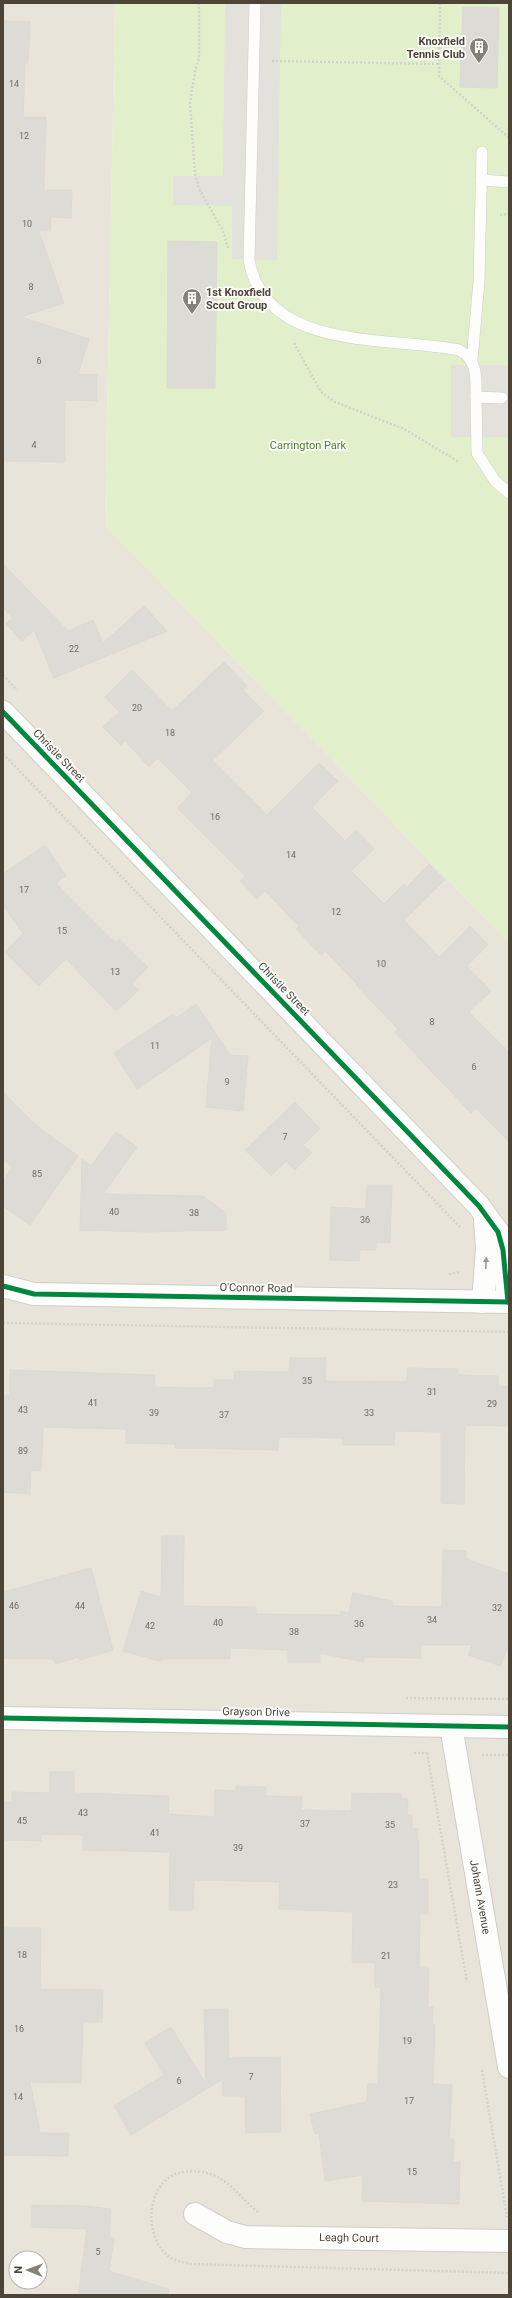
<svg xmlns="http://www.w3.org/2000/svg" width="512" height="2298" viewBox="0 0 512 2298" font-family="Roboto,sans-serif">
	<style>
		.residential { fill: #e8e4da; fill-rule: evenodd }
		.green { fill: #e1f0cb }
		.parking { fill: #e3e1dc }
		.building { fill: #dddbd5; stroke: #dcd9d3 }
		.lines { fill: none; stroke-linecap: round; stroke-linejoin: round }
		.lane-casing { stroke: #d0cdc7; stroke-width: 12 }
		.street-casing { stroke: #d0cdc7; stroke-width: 24 }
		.path { stroke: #d3d1cb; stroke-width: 2.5; stroke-dasharray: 2 2; stroke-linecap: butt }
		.lane { stroke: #fdfdfc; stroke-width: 11 }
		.street { stroke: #fdfdfc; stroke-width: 22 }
		.cycleway-casing { stroke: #fff; stroke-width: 8 }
		.cycleway { stroke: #00873e; stroke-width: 5 }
		.oneway { fill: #9c9790 }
		.labels { text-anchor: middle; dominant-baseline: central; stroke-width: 3.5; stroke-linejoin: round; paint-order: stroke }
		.number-label { font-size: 9px; fill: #716a5f }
		.poi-label { font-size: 11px; font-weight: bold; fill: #4c4437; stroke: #fff; text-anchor: end }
		.park-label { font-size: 11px; fill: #498424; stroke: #fff }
		.street-label { font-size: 11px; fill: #4c4437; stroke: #fff }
	</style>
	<rect width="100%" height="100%" fill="#f3f2ed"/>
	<path class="residential" d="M3,3H115L105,525L509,943V2295H3ZM16,2258H40V2282H16Z"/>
	<path class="green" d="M115,3H509V943L105,525Z"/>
	<g class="parking">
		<path d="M225,3H281L277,260L232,259V206L173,205V176H223Z"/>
		<rect x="451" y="365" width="58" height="72"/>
	</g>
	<g class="building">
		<path d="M463,7L499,8L497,88L460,87Z"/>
		<path d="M3,21L30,22L28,63H25L23,117H46L44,190H72L71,218L51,217L50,231H39L64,303L21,317L89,339L78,374L97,375V401L65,400V462L3,461Z"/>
		<path d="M168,241L217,242L215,388H167Z"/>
		<path d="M3,564L68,631L93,620L103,643L144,606L167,631L54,678L34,630L22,641L6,624L13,618L3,608Z"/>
		<path d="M224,662L247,686L243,690L264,711L213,760L267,815L319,763L338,781L312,807L345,841L356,830L374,849L351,871L384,904L404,884L407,887L429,864L445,880L404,920L439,957L470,926L488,945L467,966L491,991L469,1012L509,1052V1142L476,1108L471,1113L433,1073L395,1032L398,1029L356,985L357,984L325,951L321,955L296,929L299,926L265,891L257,899L240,881L245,876L177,808L192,793L158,758L149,767L125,741L121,745L103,727L119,712L105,697L132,670L172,711Z"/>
		<path d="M45,845L66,876L56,883L116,943L120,939L148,967L132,983L139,990L116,1011L66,959L39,986L5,952L23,934L3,905V874Z"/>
		<path d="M196,1004L230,1055L248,1056L243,1111L206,1107L212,1038L137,1089L114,1053L173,1014L176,1018Z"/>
		<path d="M3,1092L37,1126L78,1156L30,1225L3,1206V1181L13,1167L3,1160Z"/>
		<path d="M295,1102L320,1129L303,1145L312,1153L295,1170L286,1161L271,1176L245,1150Z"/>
		<path d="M116,1132L137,1147L103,1194L203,1196L226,1213V1230L146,1232L80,1230L82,1159L91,1166Z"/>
		<path d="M367,1185H392L390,1243L376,1242V1250H360L359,1261L330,1260L331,1207L366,1209Z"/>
		<path d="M290,1358H326L325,1381L407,1382L408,1368L458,1369V1375L498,1376V1386L509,1387V1421H507V1426L465,1425L464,1504L441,1503V1432L395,1431L394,1445H343V1438L279,1437L278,1450L175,1448V1444L126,1443V1429L43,1427L41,1471L31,1470L30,1494L3,1492V1395H10V1370L155,1375V1387L205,1388L214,1387V1380H234V1371L289,1372Z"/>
		<path d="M162,1536H184L183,1606L256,1607V1614L341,1615V1611L349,1613L353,1593L392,1601V1606L442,1607L443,1550L466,1551V1559L509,1574V1642L501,1666L468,1655L472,1645H421V1658L365,1657L363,1662L320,1653V1662H288V1650L230,1648V1659H161L160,1661L123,1651L141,1591L161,1597Z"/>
		<path d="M91,1568L113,1650L80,1660L79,1657L55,1664L54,1659L3,1658V1592Z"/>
		<path d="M50,1772H74V1793L169,1796L168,1814L215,1817V1790L236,1791V1786L266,1787V1796L302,1797L301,1810L352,1811V1793L401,1794V1798L408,1799L407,1815H412V1829H418L417,1841H419V1879H428V1914H420L419,1968H429L428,2007H433L432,2024H435L433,2084L452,2085L449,2139H454L453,2162H460L459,2204L362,2201L363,2175L325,2181L319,2133L315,2134L310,2114L367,2102L368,2084H378L381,1987H375V1963L352,1962L353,1912L279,1909L280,1882L194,1880L193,1910H169L170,1852L83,1850V1835L41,1834V1841L3,1840V1802H12V1792L50,1793Z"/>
		<path d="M3,1928H41L40,1989L103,1990L102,2022H83L81,2083L30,2082L40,2133H69L68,2156L3,2155Z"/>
		<path d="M228,2009L229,2058L280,2057L281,2132L246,2133L245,2096H223V2079L131,2135L114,2106L164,2075L145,2043L171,2027L206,2084L204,2010Z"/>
		<path d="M32,2205L86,2206L111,2209L109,2237L114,2238L109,2271L169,2289L168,2295H78L87,2229L32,2227Z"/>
	</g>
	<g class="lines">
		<g class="lane-casing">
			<g id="lane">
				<path d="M255,3L249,260C265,353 391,336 459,350C478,360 476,378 476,397L502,398"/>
				<path d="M481,180L509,182"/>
				<path d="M472,360L479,281L482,152"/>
				<path d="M476,397L477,453L495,481L509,493"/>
			</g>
		</g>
		<g class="street-casing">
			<g id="street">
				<path d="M3,712L479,1206L498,1232L503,1250L508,1302"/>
				<path d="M3,1286L34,1294L509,1302"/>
				<path d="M483,1302L487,1249L485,1219"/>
				<path d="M3,1718L509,1727"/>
				<path d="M451,1726L509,2067"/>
				<path d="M195,2214L227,2232L245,2237L509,2241"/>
			</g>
		</g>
		<g class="path">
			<path d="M199,3V58L195,71L190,104L195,174L199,189L223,231L228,248"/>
			<path d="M440,3L439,76L509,138"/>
			<path d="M440,40H462"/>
			<path d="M272,61L439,64"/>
			<path d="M500,215L509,214"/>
			<path d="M294,343L321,392L335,402L404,429L459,462"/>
			<path d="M3,675L17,690"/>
			<path d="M3,754L460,1227"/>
			<path d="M449,1274L460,1272"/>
			<path d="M3,1323L509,1332"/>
			<path d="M406,1698L509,1699"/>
			<path d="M414,1753H427"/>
			<path d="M427,1753L467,1982"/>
			<path d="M482,1755H509"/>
			<path d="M482,2070L507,2217"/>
			<path d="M258,2212C242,2200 230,2180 210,2174C199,2170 178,2170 168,2178C146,2196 146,2236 167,2255C173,2261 182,2262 190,2264L509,2273"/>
		</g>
		<use href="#lane" class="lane"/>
		<use href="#street" class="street"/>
		<g class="cycleway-casing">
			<g id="cycleway">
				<path d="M3,712L479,1206L498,1232L503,1250L508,1302"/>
				<path d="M3,1286L34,1294L509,1302"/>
				<path d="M3,1718L509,1727"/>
			</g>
		</g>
		<use href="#cycleway" class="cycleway"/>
	</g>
	<defs><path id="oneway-solid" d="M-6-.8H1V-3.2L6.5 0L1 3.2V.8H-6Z"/></defs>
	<use class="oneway" href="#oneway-solid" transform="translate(486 1263) rotate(-88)"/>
	<defs>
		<g id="building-pin" transform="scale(1)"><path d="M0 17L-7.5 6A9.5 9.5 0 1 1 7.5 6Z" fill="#868177" stroke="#fff"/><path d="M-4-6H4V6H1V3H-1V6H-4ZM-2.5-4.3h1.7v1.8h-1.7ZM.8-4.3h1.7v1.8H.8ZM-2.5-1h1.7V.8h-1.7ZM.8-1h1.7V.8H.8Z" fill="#fff"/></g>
	</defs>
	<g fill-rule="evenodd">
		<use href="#building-pin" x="479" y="47"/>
		<use href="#building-pin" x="192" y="298"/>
	</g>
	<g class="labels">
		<g class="number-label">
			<text x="14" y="84">14</text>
			<text x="24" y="136">12</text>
			<text x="27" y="224">10</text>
			<text x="31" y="287">8</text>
			<text x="39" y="361">6</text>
			<text x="34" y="445">4</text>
			<text x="74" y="649">22</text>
			<text x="137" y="708">20</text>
			<text x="170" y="733">18</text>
			<text x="215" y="817">16</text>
			<text x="291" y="855">14</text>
			<text x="24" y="890">17</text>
			<text x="336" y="912">12</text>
			<text x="62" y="931">15</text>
			<text x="381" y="964">10</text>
			<text x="115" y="972">13</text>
			<text x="432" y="1022">8</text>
			<text x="155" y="1046">11</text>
			<text x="474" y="1067">6</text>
			<text x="227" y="1082">9</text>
			<text x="285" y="1137">7</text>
			<text x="37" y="1174">85</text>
			<text x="114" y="1212">40</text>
			<text x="194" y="1213">38</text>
			<text x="365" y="1220">36</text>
			<text x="307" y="1381">35</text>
			<text x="432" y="1392">31</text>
			<text x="93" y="1403">41</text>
			<text x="492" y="1404">29</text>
			<text x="23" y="1410">43</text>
			<text x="154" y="1413">39</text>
			<text x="369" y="1413">33</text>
			<text x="224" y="1415">37</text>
			<text x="23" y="1451">89</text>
			<text x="14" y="1606">46</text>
			<text x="80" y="1606">44</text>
			<text x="497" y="1608">32</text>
			<text x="432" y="1620">34</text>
			<text x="218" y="1623">40</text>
			<text x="359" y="1624">36</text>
			<text x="150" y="1626">42</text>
			<text x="294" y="1632">38</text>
			<text x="83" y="1813">43</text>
			<text x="22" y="1821">45</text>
			<text x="305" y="1824">37</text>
			<text x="390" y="1825">35</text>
			<text x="155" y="1833">41</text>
			<text x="238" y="1848">39</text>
			<text x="393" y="1885">23</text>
			<text x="22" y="1955">18</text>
			<text x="386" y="1956">21</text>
			<text x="19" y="2029">16</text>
			<text x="407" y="2041">19</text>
			<text x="251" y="2077">7</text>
			<text x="179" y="2081">6</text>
			<text x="18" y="2097">14</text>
			<text x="409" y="2101">17</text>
			<text x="412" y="2172">15</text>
			<text x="98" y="2252">5</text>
		</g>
		<g class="poi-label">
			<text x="465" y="41">Knoxfield<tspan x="465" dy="13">Tennis Club</tspan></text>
			<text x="206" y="292" text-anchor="start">1st Knoxfield<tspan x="206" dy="13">Scout Group</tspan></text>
		</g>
		<g class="park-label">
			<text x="308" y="445">Carrington Park</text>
		</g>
		<g class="street-label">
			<text transform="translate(59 756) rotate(46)">Christie Street</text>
			<text transform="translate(284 989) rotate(46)">Christie Street</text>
			<text transform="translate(256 1288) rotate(1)">O'Connor Road</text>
			<text transform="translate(256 1712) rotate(1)">Grayson Drive</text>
			<text transform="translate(480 1897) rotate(80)">Johann Avenue</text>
			<text transform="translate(349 2238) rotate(1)">Leagh Court</text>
		</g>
	</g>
	<rect width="512" height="2298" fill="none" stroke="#4c4437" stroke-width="8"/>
	<g transform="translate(28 2270) rotate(271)"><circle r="19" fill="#ffffff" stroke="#b7b4af"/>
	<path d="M0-3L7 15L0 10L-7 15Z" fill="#868177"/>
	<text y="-6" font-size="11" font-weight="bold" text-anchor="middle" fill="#4c4437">N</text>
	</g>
</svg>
